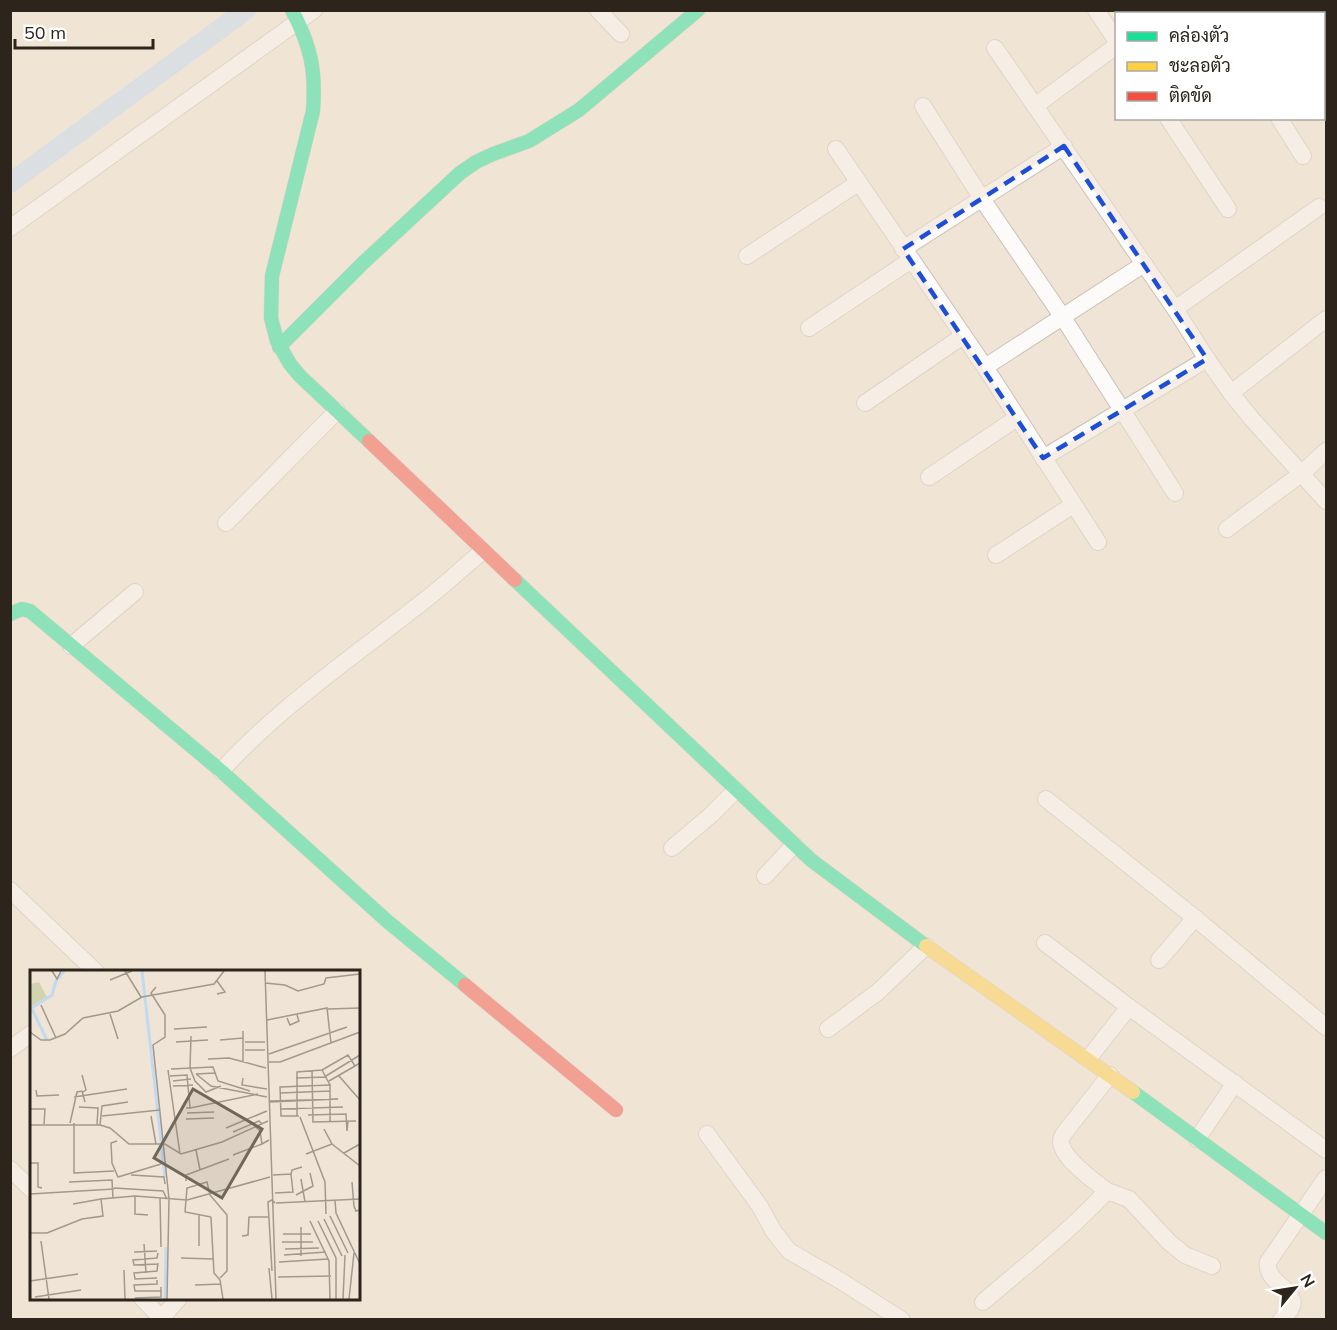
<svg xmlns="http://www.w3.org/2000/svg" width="1337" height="1330" viewBox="0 0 1337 1330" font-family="Mulish,Sarabun,sans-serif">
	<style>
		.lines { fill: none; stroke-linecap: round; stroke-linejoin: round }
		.canal { stroke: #c1daf0; stroke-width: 20 }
		.street-casing { stroke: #cac1b5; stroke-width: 18 }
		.fast-casing { stroke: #cac1b5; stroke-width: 15 }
		.slow-casing { stroke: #cac1b5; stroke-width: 15 }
		.jam-casing { stroke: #cac1b5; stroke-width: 15 }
		.street { stroke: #fdfbf9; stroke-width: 16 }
		.fast { stroke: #16e098; stroke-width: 14 }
		.slow { stroke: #ffcf43; stroke-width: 14 }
		.jam { stroke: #f24e42; stroke-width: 14 }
		.marked { fill: none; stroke: #1d4ed8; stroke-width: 4.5; stroke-dasharray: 12 8; stroke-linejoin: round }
		.inset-river { fill: none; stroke: #c1daf0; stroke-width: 3 }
		.inset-road { fill: none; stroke: #a2988b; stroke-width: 1.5 }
		.view { fill: #71685c; fill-opacity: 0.15; stroke: #71685c; stroke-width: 3 }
		.inset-edge { fill: none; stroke: #2d251b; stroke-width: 3 }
	</style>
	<rect width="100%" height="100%" fill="#f0e4d6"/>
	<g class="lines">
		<path class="canal" d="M10,183L246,10"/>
		<g class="street-casing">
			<g id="street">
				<path d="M598,10L621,34"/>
				<path d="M1096,10L1116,40"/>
				<path d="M1207,10L1209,14"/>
				<path d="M1163,14L1168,10"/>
				<path d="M1324,18L1326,23"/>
				<path d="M995,48L1035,106L1116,46"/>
				<path d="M923,106L982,199L1062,316L1175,493"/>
				<path d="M1035,106L1175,309L1207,359L1231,393L1251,418L1326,501"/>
				<path d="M1168,118L1228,209"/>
				<path d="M1279,118L1303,156"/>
				<path d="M836,149L985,367L1098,542"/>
				<path d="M10,228L314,10"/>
				<path d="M903,249L1064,146"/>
				<path d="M747,256L858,183"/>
				<path d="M1175,309L1319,207"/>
				<path d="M809,328L911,260"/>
				<path d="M985,367L1144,264"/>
				<path d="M1231,393L1326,319"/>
				<path d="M865,403L963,336"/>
				<path d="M1043,458L1207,359"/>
				<path d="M929,477L1017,418"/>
				<path d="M226,523L337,411"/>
				<path d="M1227,529L1301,474L1326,451"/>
				<path d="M996,555L1073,505"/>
				<path d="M71,646L135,592"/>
				<path d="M221,771C284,702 362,651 435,592C451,579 467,564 483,551"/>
				<path d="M1046,799L1195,918L1326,1027"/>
				<path d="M672,848L712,814L736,790"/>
				<path d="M765,876L794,845"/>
				<path d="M10,890L96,972"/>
				<path d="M1045,943L1129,1007L1326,1150"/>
				<path d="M1159,960L1195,918"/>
				<path d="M828,1029L879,991L926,946"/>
				<path d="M10,1049L32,1033"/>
				<path d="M1088,1059L1129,1007"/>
				<path d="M707,1134L759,1205L774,1232L789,1251L841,1281L902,1320"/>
				<path d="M1197,1139L1235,1083"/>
				<path d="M10,1169L32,1190"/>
				<path d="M1107,1191L1129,1199L1169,1242L1185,1255L1212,1266"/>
				<path d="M142,1298L163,1320"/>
				<path d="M983,1302C1025,1266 1069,1232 1107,1191C1094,1181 1061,1158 1061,1141C1061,1138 1063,1135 1065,1132L1110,1075"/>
				<path d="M160,1320L179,1298"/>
				<path d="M1281,1320C1315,1292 1264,1288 1268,1262L1326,1178"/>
			</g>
		</g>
		<g class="fast-casing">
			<g id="fast">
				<path d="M292,10C311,47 316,70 313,111L272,276L271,318L277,341L290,364L300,376L369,441"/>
				<path d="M279,347L363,263L460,173L476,162L493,154L529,141L579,110L698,10"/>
				<path d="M515,580L811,860L926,946"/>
				<path d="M10,614L22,609L30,611L221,771L387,921L465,985"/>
				<path d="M1133,1092L1326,1233"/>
			</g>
		</g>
		<g class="slow-casing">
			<path id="slow" d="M926,946L1133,1092"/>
		</g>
		<g class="jam-casing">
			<g id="jam">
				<path d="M369,441L515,580"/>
				<path d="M465,985L616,1110"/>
			</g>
		</g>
		<use href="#street" class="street"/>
		<use href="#fast" class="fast"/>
		<use href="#slow" class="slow"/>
		<use href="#jam" class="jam"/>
	</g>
	<path d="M0 0H1337V1330H0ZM1064,146L1207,359L1043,458L903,249Z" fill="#f0e4d6" fill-opacity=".55" fill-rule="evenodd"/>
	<path class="marked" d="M1064,146L1207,359L1043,458L903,249Z"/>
	<g transform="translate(30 970)">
		<rect width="330" height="330" fill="#f0e4d6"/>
		<path d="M9,12L17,27L0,37V14Z" fill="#d2d4b0"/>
		<path class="inset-river" d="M112,1L135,207M0,39L22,25L26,11L34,1M2,39L17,70M135,329L136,277"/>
		<path class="inset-road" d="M22,1L27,9L31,1M95,1L111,27M235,1L246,329M80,10L102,1M187,11L195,22L187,24M235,13L255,15L268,21L294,14L296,8L330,4M126,17L121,23L135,45V67L123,75L139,229L137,329M11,35L26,68M298,39L330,38M80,44L88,69M257,48L260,55L269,51L267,45M237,50L297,38L301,73M144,59L177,57M213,61V92M0,62L11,70H20L35,64L53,48L88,41L112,27L184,14L194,1M161,66L160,98L165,111L176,122L191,116M190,70L213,68M146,72L178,70M215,72H235M215,80H235M239,84L317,57M178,89L199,88L236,98M239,92H250L330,62M141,99L183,97L188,111L220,121M138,100L150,184M282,100L283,152L326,151M292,100L318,85L325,96L330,93M166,104L181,116L237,127M166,104L185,103M52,105L56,120L53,122M140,106L157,105L160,138H156M296,106L330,85M309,106L330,130M213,108L212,115L237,119M266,108L296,107M143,111L161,109M299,111L325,96M143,116L163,115M6,120L7,126L29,125M250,123L300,121M44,127L97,119M240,131L308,129L240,132M49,137L68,138L67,155M160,138L228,124M0,139H15L14,154M251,139L313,137M157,143L184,142M278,145L316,144L317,161L318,151M72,146L130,140M121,146L126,174M267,146V102L292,100L300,115M269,146H251L250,117L300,115V152M270,147L295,212L296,244M156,149L184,148M40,153L47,122L52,121L55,132M44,153V203L84,201M0,155H70L80,158L99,174H135L151,184L192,172L238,151M70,155L72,136L98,132M225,156L230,161L232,174L239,170M196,158L237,141M294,159L302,174L330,196M203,162L229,151L232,154M87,171L81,173L82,193L88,207L131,194M166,180L170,200M314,183L330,174M276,184L302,174M203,185L232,174M0,193H8V217L12,218M101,205L134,207L135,214M243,205L261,204L262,200L272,197M271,209L275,232M156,211V205L199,189M39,212L82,210L83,228M322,212L324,236L326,241L330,240M84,218L133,221L137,229M245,223L263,222L261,204M0,224L84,219M266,225L283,216L280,203M105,226V244L118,245M130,228L131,277M305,230L306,243L330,294M246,233L330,229M43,234L71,229M169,244V276M300,246L318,283M181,247L155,242L157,218L177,212L180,225L197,245V301L190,308M181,247L184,303L190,310L193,329M294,249L312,286M280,251L299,291L300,329M288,251L306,288V329M271,257V286M0,263H17L52,249L73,246L71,229L105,226L157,230L240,207M253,264H281M212,266L218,265L219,247H238M11,271L19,329M252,272H283M114,274L116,303M255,279L289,278M104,282L127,281M254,285L296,282M151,288L183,289M249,292L298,289M128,294L104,295L103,290L127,288L128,283M239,298L242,329M94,300L95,329M242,301L238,232L242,230L245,233M248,307L301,306M127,308L105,309L104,303L127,301L128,293M127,310V314L104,315L105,321H131M0,311L48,304M165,315L191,314M5,327L51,320M105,328L131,327V317M313,329L315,285M319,329L324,283"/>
		<path class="view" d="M163,119L232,159L192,228L124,188Z"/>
		<rect width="330" height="330" class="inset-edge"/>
	</g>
	<rect width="1337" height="1330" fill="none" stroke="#2d251b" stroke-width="24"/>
	<rect x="1115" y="12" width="210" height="108" fill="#ffffff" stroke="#aba8a4" stroke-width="1.5"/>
	<rect x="1127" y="32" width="30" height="9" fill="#16e098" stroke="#aba8a4" stroke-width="1.5"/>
	<text x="1169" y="42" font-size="18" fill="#2d251b">คล่องตัว</text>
	<rect x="1127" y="62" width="30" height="9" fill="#ffcf43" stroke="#aba8a4" stroke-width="1.5"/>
	<text x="1169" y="72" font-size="18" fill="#2d251b">ชะลอตัว</text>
	<rect x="1127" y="92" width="30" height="9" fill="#f24e42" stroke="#aba8a4" stroke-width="1.5"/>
	<text x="1169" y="102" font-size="18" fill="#2d251b">ติดขัด</text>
	<g transform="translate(1295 1288) rotate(60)" stroke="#ffffff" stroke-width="4.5" paint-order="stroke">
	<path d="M0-4.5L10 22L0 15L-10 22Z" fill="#2d251b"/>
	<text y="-9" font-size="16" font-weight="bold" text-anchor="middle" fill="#2d251b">N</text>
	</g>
	<path d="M15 39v9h138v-9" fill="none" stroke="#2d251b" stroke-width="3"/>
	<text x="24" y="39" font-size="18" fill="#2d251b" stroke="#ffffff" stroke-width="4.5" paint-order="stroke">50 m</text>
</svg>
